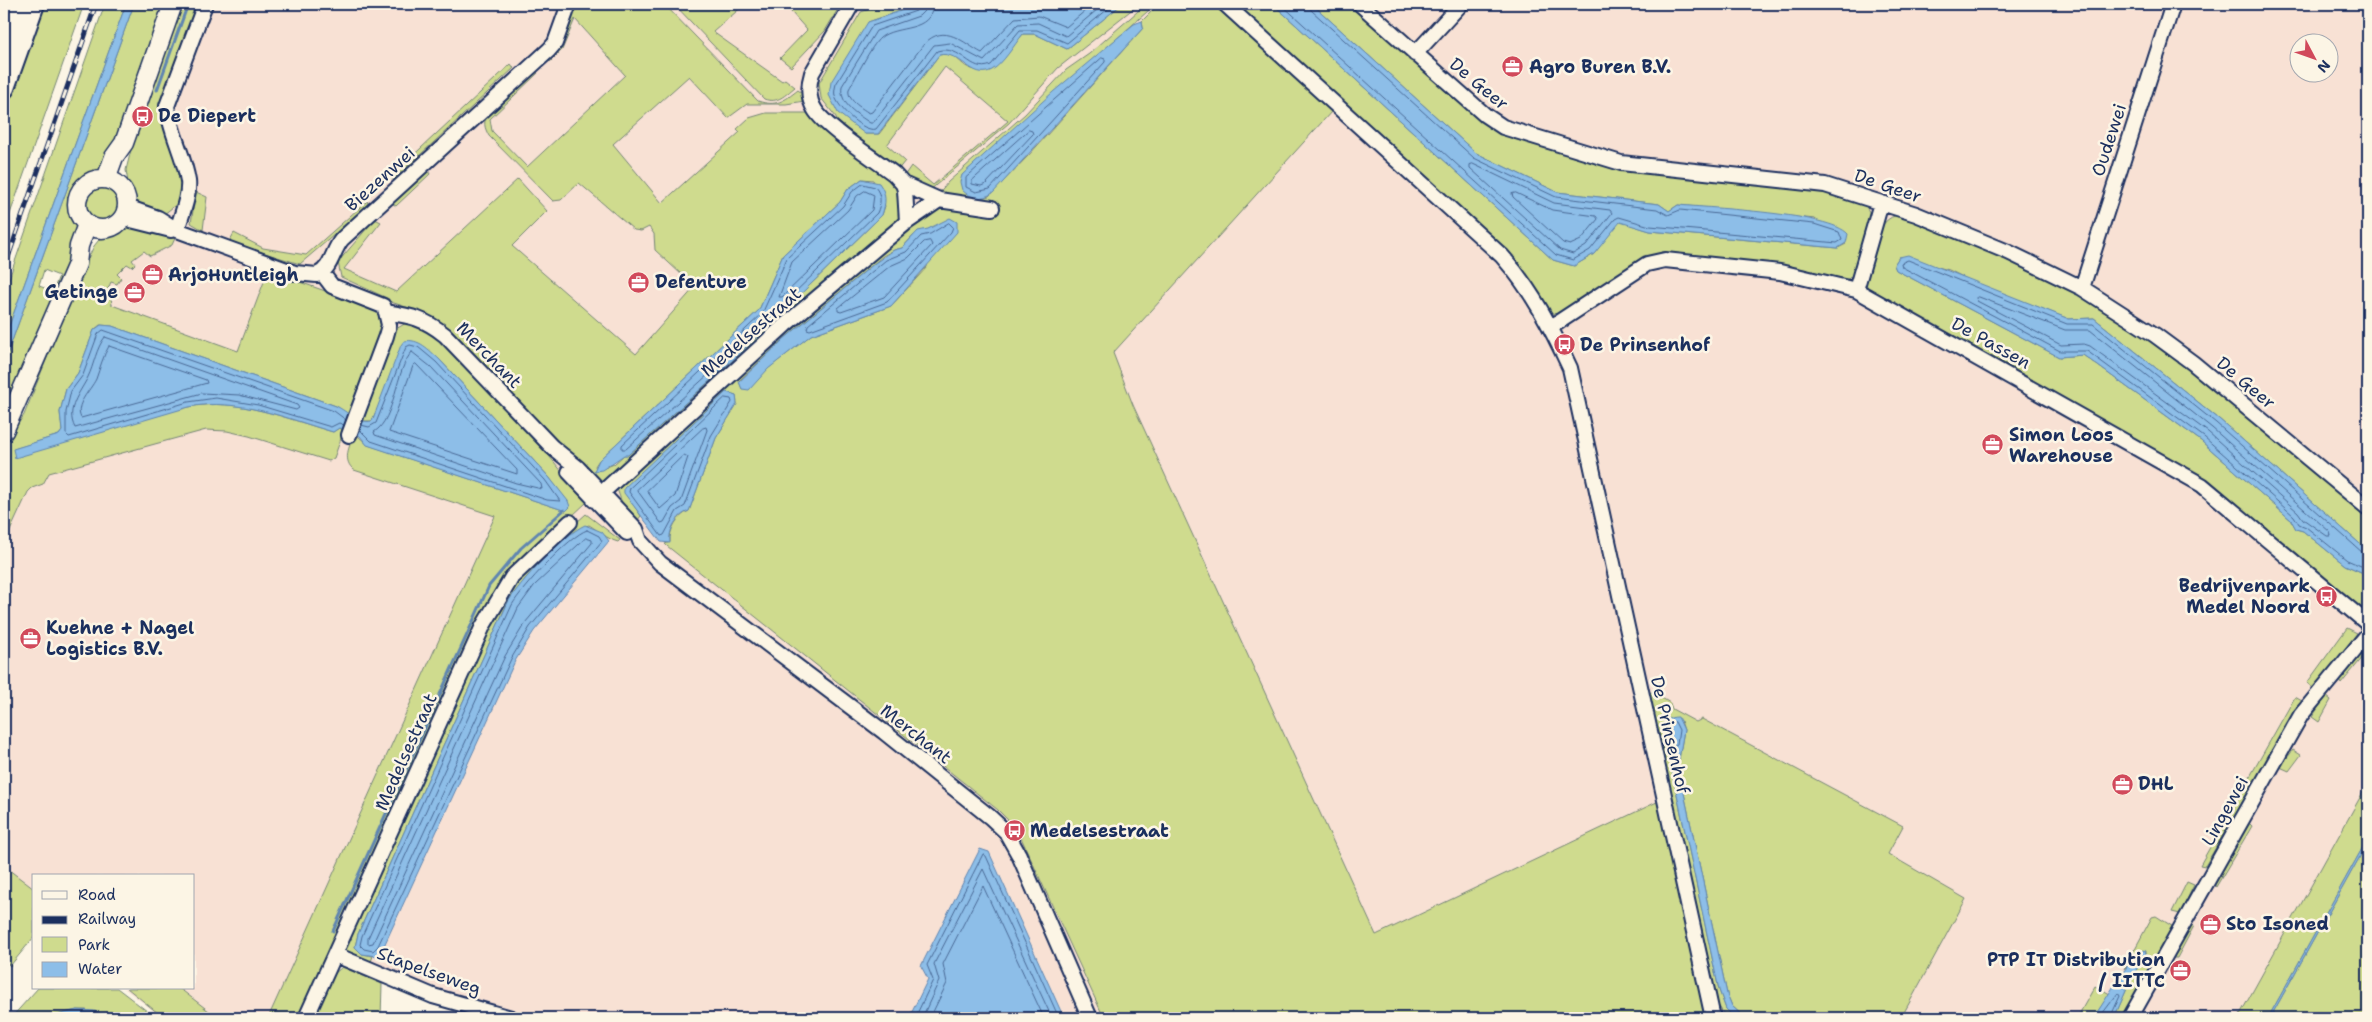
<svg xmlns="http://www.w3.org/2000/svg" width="2372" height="1022" viewBox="0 0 2372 1022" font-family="'Shantell Sans',sans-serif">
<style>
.built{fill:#f8e1d4;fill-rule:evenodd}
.green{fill:#cfdb8e;stroke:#758576;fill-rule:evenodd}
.water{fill:#8dbee8;stroke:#5f85b1}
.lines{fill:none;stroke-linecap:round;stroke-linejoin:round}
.shore{stroke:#496895;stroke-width:1}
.stream{stroke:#5f85b1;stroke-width:3}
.minor-casing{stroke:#1b2f5e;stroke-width:18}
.major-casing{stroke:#1b2f5e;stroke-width:21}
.highway-casing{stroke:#1b2f5e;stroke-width:24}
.minor{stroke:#fcf5e5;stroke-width:14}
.major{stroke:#fcf5e5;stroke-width:18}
.highway{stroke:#fcf5e5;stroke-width:20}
.rail-casing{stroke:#1b2f5e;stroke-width:5}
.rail{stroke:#fcf5e5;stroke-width:3;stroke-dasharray:9;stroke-linecap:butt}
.labels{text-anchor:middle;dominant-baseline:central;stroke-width:5;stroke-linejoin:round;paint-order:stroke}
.poi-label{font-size:18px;font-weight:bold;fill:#1b2f5e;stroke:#fcf5e5;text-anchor:start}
.street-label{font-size:18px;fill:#1b2f5e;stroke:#fcf5e5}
</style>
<rect width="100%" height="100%" fill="#fcf5e5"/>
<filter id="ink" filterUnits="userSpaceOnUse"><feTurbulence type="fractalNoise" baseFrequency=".02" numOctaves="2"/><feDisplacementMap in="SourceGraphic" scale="10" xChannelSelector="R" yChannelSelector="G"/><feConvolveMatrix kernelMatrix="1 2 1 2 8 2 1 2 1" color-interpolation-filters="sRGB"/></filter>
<g filter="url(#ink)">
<path class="built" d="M189,4H2368V843L2269,1018H543L476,1002L325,947L292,1018H163L124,988H194V876H34V919L4,896V472L61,343L128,253ZM2300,42H2330V72H2300Z"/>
<path class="green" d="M44,4H84L4,231V116Z
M105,4H126L4,340V293Z
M134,4H167L119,136L100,170L78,182L71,192V214L78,224L77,239L4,416V363ZM44,270L59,276L53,291L39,286Z
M179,4H200L162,110L180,176L182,192L178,203L163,215L136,203L129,189L126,170L142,106Z
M574,4H664L758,101C776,107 784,101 798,90L802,93L805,101L786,104H747L728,118L689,76L613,144L662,203L740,132L737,129L749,118L766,113H813L889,175L900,188V215L892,230L603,487L438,323L418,311L388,301L389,299L341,277L338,262L375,219L381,222L344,269L396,292L518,179L547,211L512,246L636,354L695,287L655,250L654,234L649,227L641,231L634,230L579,183L561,200L553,201L489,136C484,127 483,122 488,113L534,70L538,73L490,119L492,131L527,167L625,75L575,19L562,50L550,62L547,58ZM862,179L873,180L885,206L882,215L735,358L628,455H624L614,464L597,471L595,466L599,460L759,310L783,255L840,202L848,189Z
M674,4H745L713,32L782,81L785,79L795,87C785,95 778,104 764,99Z
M784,4H841L825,31L791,67L780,58L807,30Z
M885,4H921L868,22L865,134H879L939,55C958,51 958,65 972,69C978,71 987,69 993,69L1023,34H1035L1067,49L1122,4H1139L1058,68L1009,123L929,191L912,183L904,176L911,166L933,185L1008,121L945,67L887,145L905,161L897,171L838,126L836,117L821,98L819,83L861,12Z
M1146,4H1156L962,175L968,196L981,198L989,196L1028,156L1143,28L1142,21L1159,4H1215L1332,111L1113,353L1133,405L1376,935L1659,801L1707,1018H1104L1017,829L998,810L667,546L665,544L670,542C669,530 677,516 689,511L716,438L737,404L736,395L726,392L624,491L641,516L637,521L622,503L616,486L938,194L948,182L1025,114L1066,70L1089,54ZM933,227L927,267L891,306L811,335L742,389L739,381L784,339L883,256L894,250L902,248L913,236Z
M1232,4H1273L1553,260L1574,266L1594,254L1619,221L1650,231L1815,246L1838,248L1846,244L1815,219L1678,205L1669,211L1659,204L1557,192L1476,153L1312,4H1352L1480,117L1613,167L1810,188L1859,201L1865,205L1871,215L1856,272L1848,279L1840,280L1808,270L1773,264L1672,255L1559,314L1551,313L1535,290Z
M511,64L514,68L393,180L390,177Z
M427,169L430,174L396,206L392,203Z
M85 204a17 17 0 1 1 34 0a17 17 0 1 1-34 0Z
M196,192L207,197L203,230L191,223Z
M367,201L369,205L300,264L229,242L234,233L263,248L306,255Z
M1900,215L2013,260L2102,306L2196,372L2368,516V551L2219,419L2094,318L2069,319L1975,283L1949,270L1899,257L1894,265L1896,270L2059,357L2083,355L2201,441L2291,520L2296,529L2303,531L2345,565L2368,575V614L2215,489L1870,291L1866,284L1865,277C1871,258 1875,216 1900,215Z
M129,225L176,236L172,245L150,256L144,251L132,260L135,264L132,267L127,264L117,274L121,278L117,284L111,282L105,295L111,298L112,305L238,351L268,271L374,308L379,317L382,332L351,412L348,415L336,406L112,326L100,325L94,330L78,373L66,389L60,412L62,431L59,435L14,449L189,407C237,397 287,419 333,432L339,428L344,430L334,458L329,461L249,436L227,431L206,430L49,473L43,484L32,488L28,492L4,544V445L24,415L53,343V330L94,246L103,235Z
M406,323L420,324L432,333L540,445L587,502L510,574L301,1018H268L495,516L354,470C343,461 348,449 353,437L356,438L357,435L368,445L566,511L570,507L549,477L439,359L376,411L372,421H363L391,338L396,329Z
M586,514L620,540L618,542C607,539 599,531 589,525L580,528L526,578L508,602L358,934L355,947L362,954L373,956L369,967L341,950L499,603L531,563Z
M2347,628L2357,633L2314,689L2307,683Z
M2368,643V651L2341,684L2338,679Z
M1652,692L1670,703L1672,709L1696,722L1702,719L1903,826L1888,854L1966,899L1901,1018H1745L1732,1006L1727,994L1678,765L1684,730L1681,721L1663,729L1719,990L1726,1009L1735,1018H1726L1714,998L1648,693Z
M2326,696L2331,700L2319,722L2312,717Z
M2295,697L2302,701L2205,866L2200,865Z
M2293,750L2301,755L2289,771L2280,767Z
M2368,783V838L2268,1018H2238Z
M2249,823L2252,826L2216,887L2213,883Z
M2368,842V1018H2270Z
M4,866L34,889V937L10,966L4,960V899L8,894L4,890Z
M2187,882L2194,885L2180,914L2172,912Z
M2156,916L2175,928L2124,1018H2114L2133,975L2146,955V951L2138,954L2124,969L2152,917Z
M2190,924L2194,926L2177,958H2172Z
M342,967L382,984L381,1018H314L334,974Z
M2095,986L2110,994L2093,1018H2077Z
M38,988H117L156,1018H108L86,1010H77L45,1018H11Z
M127,988H179L218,1018H164Z"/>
<path class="water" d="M126,4H134L4,363V340Z
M921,4H1122L1067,49L1035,34H1023C1014,45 1003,64 992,70C972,81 960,50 939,55L878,134H865L838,113L829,95L831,82L868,22Z
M1273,4H1312L1476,153L1557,192L1659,204L1669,211L1678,205C1710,208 1830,213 1848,234L1846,243L1838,248L1816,246L1650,231L1620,222L1594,254L1574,266L1553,260Z
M1142,21L1143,28L993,193C982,200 971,199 962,190L960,182L962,175L1053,92L1134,24Z
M862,179L879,183C887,194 886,203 882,215L735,358L628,455H624L602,470L594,471L599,460L759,310L783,255L840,202L848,189Z
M950,218L957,222V232L891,306L811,335L768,369L749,390L742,389L739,382L784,339L875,263L894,250L902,248L918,231L928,229Z
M1908,255L2069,319L2094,318L2219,419L2368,551V575L2345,565L2303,531L2296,529L2291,520L2201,441L2083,355L2059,357L1896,270L1894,265L1899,257Z
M101,325L112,326L336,406C347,411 358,424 372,421L376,411L401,345L404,341C419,338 429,350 439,359L549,477L568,501L570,507L566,511L367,445L360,436L339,428L333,432C288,419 237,397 189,407L15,458L13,449L59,435L62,431L60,412L66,389L78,373L94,330Z
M726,392L736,395L737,404L716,438L689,511C677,515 668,530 670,543L661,542L624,493V488Z
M585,525L602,532L609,541L534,631L515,661L383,948L376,956L362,954L355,947L358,934L508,602C520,582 563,535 585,525Z
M1678,717L1684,730L1678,765L1727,994L1732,1006L1745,1018H1735L1726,1009L1719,990L1663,729C1664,720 1669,717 1678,717Z
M2368,838V842L2280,1000L2270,1018H2268Z
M980,849L989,852L1064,1018H909L928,979L921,966Z
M2145,950L2146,955L2133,975L2114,1018H2093C2104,1004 2131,953 2145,950Z
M77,1010L94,1011L108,1018H45Z"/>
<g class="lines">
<path class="shore" d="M919,4L916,11L872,26L836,84C835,88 834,92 835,96C838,108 864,133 876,129L937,51C962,44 970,74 991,65L1020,30H1037L1067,43L1114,4
M926,4L924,11L919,16L876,31L842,86C839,104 857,114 870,123H873L934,45L950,43L984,61L1018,24L1038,23L1066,36L1104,4
M933,4C932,34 896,24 880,38C871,46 856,77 849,89C847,100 860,107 869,113L872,112L924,44C945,22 963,43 982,53L1015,18L1039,16L1066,27L1093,4
M1281,4L1556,255L1573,260L1590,250L1615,219L1619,217L1650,226L1816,241L1837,243L1842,240L1839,232L1814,224L1680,210L1668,215L1657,209L1556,197L1474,158L1311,10L1310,4
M1102,58L1105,59V62L990,189L976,192L966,187V178Z
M1029,130L1032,131L1033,134L986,184L981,186L972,184V181Z
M1473,164L1554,203L1610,210L1612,213L1586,246L1573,254L1560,250L1470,168V165Z
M863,184L875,187C882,195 881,204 877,213L731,354L626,449H622V445L762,314L787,258L843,206L852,192Z
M865,191L874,195L872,210L782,297H779L792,262L848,210L857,196Z
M1516,193L1552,210L1596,216L1598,219L1581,240L1570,245L1563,243L1513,197L1512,194Z
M949,223L953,227L951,232L887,302L810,330L807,329L808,325L886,260L906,252L921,236L930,234Z
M930,241L932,245L884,297L841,312L838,311V308L890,266L908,258L924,242Z
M1979,297L2065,330H2090L2212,428L2330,532L2331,536H2327L2303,519L2298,512L2208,432L2090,346L2084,344L2061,345L1977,301L1976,298Z
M105,337L297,405L299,408L296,410L239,395L202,393L75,428C65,409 80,393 88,377C94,365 96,348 105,337Z
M109,346L206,380L207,383L81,418C74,405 90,391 96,379C100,368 103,356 109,346Z
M412,352L431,367L541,484L542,489L516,483L375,435L374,432C396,419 395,369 412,352Z
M416,364L517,470V474L389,432L413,366Z
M725,398L731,399L732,402L711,436L685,506L677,511L664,535L661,536L629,492L630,488Z
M344,425L339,423L331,427L258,405L216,398L188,402L69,437L66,434V412L71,391L83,375L98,334L103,330L334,411L346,420
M703,428L706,427L707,430L681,501L672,508L664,522L661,523L637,490Z
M360,430L371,441L547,500L560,501L545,480L436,362L418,347L410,345L406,347L376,423L369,427L361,425
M684,455L688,457L675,496L660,509L647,491Z
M587,530L599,536L602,541L530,627L511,659L378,946L373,951L364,949L360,945L362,936L512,605C522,588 569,536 587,530Z
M586,538L592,540V543L525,623L505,656L373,943L368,944V938L518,608L534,586Z
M2368,554L2363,553L2216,423L2093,324H2067L1908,260L1901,263L1902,267L2060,351H2087L2204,437L2294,516L2299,524L2306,527L2347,560L2368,569
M1675,722L1679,730L1677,744L1674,746L1668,729L1669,724Z
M915,1018L933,980L927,965L983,854L986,856L1059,1018
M922,1018L939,981L934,964L983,869L1052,1018
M930,1018L947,983L943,964L983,886L1044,1018
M2099,1018L2118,993L2120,996L2110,1018"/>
<path class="stream" d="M157,90L188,4
M333,931L489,586L521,548L564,510"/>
<defs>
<path id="minor" d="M852,4L812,73C808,86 808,99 815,110C826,128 876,160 894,174L903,184L905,190L907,222
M1225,4L1502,256C1532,290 1551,327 1570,368L1713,1018
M1360,4L1485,115L1503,127L1621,163L1825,185L1916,214L2008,252L2082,288L2155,335L2193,363L2368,508
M1415,54L1461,4
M903,184L939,200L992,208
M127,207L158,218L177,230L295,273L317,275C332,268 332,251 342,239L549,50L555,43L569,4
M123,218L171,230
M177,230C181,216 190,196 188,181C184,155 170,132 167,106L205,4
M322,273L332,286L383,306L386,312C411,316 424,318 445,335L552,447L578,468L636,529L640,541L660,563L884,732L990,817L1006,832L1019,855L1090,1018
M2082,288L2173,4
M1856,290L1881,203
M1551,327L1647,264L1665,260L1780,272L1856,290L2202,485L2368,624
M349,435L386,336L389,325L386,312
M569,472L627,533
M594,500L785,325L907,222L939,200
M336,955L433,996L511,1018
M306,1018L483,626L512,577L570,522
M2130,1018L2301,715L2368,634"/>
<path id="major" d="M77 204a25 25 0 1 1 50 0a25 25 0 1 1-50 0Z
M106,179L114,157L124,143L173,4
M4,431L77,264L79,246L87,224"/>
<path id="highway" d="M4,36L15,4
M4,88L34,4"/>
</defs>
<use href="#minor" class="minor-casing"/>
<use href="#major" class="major-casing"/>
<use href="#highway" class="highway-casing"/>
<use href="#minor" class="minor"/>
<use href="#major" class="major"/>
<use href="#highway" class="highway"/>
<defs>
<path id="rail" d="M4,269L96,4"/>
</defs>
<use href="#rail" class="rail-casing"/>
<use href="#rail" class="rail"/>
</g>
</g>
<defs>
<symbol id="office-disc" viewBox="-11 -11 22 22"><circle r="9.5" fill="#d1495b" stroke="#fcf5e5"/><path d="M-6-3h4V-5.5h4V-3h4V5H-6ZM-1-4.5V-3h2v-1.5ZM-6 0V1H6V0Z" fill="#fff"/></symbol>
<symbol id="bus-disc" viewBox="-11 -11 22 22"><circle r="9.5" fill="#d1495b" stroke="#fcf5e5"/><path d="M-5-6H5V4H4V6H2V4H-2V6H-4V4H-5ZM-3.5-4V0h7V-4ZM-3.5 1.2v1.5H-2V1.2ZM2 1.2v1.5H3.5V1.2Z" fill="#fff"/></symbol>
</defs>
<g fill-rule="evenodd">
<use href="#office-disc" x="1500" y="54" width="25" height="25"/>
<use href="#bus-disc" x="130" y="104" width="25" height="25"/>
<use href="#office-disc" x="140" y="262" width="25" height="25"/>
<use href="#office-disc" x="626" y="270" width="25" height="25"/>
<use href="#office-disc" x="122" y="280" width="25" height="25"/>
<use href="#bus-disc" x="1552" y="332" width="25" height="25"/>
<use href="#office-disc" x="1980" y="432" width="25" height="25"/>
<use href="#bus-disc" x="2314" y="584" width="25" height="25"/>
<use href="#office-disc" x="18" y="626" width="25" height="25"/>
<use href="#office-disc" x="2110" y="772" width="25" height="25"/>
<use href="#bus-disc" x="1002" y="818" width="25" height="25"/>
<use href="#office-disc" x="2198" y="912" width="25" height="25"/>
<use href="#office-disc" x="2168" y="958" width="25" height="25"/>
</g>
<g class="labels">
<g class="poi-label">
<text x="1529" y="67">Agro Buren B.V.</text>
<text x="158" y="116">De Diepert</text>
<text x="168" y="275">ArjoHuntleigh</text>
<text x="655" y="282">Defenture</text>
<text x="118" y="292" text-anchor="end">Getinge</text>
<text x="1580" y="345">De Prinsenhof</text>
<text x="2009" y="435">Simon Loos<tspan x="2009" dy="21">Warehouse</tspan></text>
<text x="2310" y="586" text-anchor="end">Bedrijvenpark<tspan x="2310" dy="21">Medel Noord</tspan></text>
<text x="46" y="628">Kuehne + Nagel<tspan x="46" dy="21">Logistics B.V.</tspan></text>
<text x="2138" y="784">DHL</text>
<text x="1030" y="831">Medelsestraat</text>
<text x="2226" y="924">Sto Isoned</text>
<text x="2165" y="960" text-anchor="end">PTP IT Distribution<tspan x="2165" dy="21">/ IITTC</tspan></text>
</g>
<g class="street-label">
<text transform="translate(1479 84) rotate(40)">De Geer</text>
<text transform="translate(2109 140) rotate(-72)">Oudewei</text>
<text transform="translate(380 179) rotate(-42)">Biezenwei</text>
<text transform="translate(1888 186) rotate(19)">De Geer</text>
<text transform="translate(751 332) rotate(-41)">Medelsestraat</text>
<text transform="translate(1991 343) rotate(29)">De Passen</text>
<text transform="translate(489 355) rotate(46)">Merchant</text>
<text transform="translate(2246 383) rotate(40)">De Geer</text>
<text transform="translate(916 734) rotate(38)">Merchant</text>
<text transform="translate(1670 735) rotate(77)">De Prinsenhof</text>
<text transform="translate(406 752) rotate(-66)">Medelsestraat</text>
<text transform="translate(2225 811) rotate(-61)">Lingewei</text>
<text transform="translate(429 971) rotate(20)">Stapelseweg</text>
</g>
</g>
<rect width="2372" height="1022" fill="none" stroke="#fcf5e5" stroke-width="20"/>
<rect x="10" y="10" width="2352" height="1002" fill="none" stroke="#1b2f5e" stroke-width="2" filter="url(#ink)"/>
<rect x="32" y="874" width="162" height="115" fill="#fcf5e5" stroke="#a2a6af"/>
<rect x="42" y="891" width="25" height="8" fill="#fcf5e5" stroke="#a2a6af"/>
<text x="78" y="900" font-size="15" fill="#1b2f5e">Road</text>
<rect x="42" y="916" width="25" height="8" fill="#1b2f5e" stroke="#a2a6af"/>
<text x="78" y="924" font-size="15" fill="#1b2f5e">Railway</text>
<rect x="42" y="937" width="25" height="15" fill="#cfdb8e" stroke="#a2a6af"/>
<text x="78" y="950" font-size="15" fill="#1b2f5e">Park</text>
<rect x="42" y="962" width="25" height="15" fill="#8dbee8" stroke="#a2a6af"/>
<text x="78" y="974" font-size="15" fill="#1b2f5e">Water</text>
<g transform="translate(2314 58) rotate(131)"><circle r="24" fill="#fcf5e5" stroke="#a2a6af"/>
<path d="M0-4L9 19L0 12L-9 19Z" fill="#d1495b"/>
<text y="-8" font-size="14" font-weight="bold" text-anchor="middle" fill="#1b2f5e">N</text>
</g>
</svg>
